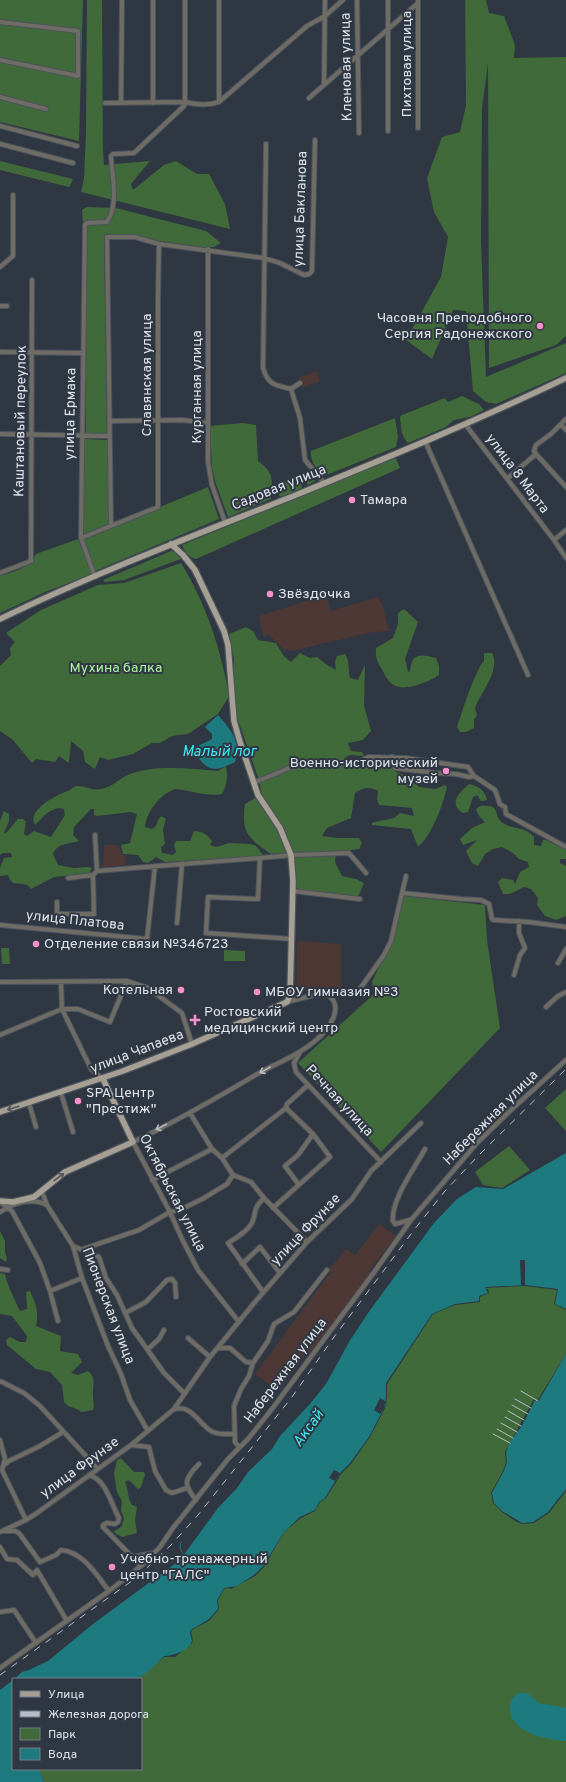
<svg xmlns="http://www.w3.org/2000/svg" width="566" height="1782" viewBox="0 0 566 1782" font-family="Overpass,sans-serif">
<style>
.industrial{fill:#4d3835}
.green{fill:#416a3a}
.water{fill:#1d7b80}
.pier{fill:#2f3742}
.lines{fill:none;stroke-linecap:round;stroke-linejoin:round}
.stream{stroke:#1d7b80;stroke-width:1}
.minor-casing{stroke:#4b535d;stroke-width:6}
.major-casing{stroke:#4b535d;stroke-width:8}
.minor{stroke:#6f6b65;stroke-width:4}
.major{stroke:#a69f93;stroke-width:5.5}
.tram{stroke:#b7bdc5;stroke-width:1}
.rail{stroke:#b7bdc5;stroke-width:1;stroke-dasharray:7 7;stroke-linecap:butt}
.oneway{stroke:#b8babc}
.oneway2{stroke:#53565a}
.poi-dot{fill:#f890cc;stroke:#2f3742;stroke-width:1.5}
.labels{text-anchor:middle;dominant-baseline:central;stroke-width:4;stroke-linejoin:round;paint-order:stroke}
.street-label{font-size:14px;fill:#dfe4eb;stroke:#2f3742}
.poi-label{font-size:14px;fill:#dfe4eb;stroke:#2f3742;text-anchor:start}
.park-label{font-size:14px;fill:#adf5a0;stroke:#2f3742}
.water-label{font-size:15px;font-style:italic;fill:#3de9f2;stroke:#2f3742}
</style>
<rect width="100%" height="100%" fill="#2f3742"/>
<path class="industrial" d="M317,371L320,381L302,388L299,378Z
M326,595L331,611L377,597L382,603L389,631L368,633L292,651L284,650L269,635L263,636L259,616Z
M104,845H118L122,854L126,857L125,865L103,867Z
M299,941L341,944V991L297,988V943Z
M379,1224L396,1236L369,1271L372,1273L312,1355L308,1352L278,1391L255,1374L331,1272L329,1270L346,1249L355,1255Z"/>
<path class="green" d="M0,0H83L79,141L0,122Z
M87,0H102L103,149L104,165L150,161L131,184L133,190L164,165L176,161L197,174H209L225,204L230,229L81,192L84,178L86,133Z
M465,0H486L489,13L504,16L515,45L514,58L566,57V336L556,345L489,368L488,63L482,108L481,241L486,377L566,343V373L496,404L486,402L473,391L466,311L453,310L432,359L406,340L441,277L448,237L434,212L427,178L442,137L460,132L466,105Z
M0,161L73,179L69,187L0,170Z
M87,207L116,208L206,231L221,243L214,247H201L131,237L104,236L107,434L86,433L85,251L82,210Z
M462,396L479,404L484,410L470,417L454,420L446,427L408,443C401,437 401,427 400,417L402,415L445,398L448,402Z
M395,418L398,437L396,447L324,476C316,468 310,462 311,451Z
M242,423L256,425L258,461C275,473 272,480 271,499L228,517L216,484L212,468L210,426Z
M85,439L109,440V524L82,536Z
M395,457L400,468L196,559C188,557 185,552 182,545Z
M307,471L312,475L315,481L308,485L306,482L301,484L302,488L281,497L279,495L280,483Z
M208,487L219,519L95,571L83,539Z
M78,539L92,574L45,592L0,613V576C15,571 28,569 36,554Z
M171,551L175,552L181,559L124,580L105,582L103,580Z
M181,563C206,603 221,650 229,696L218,714L188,734L172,736L160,743H152L133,754L108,760L100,757L95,769L85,762L83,751L71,741L69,763L59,756L55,762L36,759L32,763L13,740L0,731V666L11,655L10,648L15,642L6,633L41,610L98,585L124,583Z
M404,609L418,622L405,659L408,672L410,671C412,653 420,654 436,658L439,666V675C429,682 403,693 392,684C388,681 385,676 383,671C378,663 375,658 376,648L393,638L398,624V613Z
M246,627L253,631L258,640L276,643L283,655L291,662L300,653L310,658L317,657L327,665L336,670L335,662L337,656L345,654C350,661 348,670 350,678L358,680L365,665L364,705L371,731L363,740L348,743L351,751L362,752L364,756L350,755L344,758L351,766L361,768L371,761L384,763L398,773L411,777L419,787L435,789L445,785L447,787C443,805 432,835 418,847L411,829L372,825V823L375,822L394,818L400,813L414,816L412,808L379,805L377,799L378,791C368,786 364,788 355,793L351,818L327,828L322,836L337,838H359L362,843L359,849L336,852L335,862L342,876L356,879L364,883L359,895L355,897L304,892L294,886L291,852L271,854C248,838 241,833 245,804L262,794L258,777L237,717L232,696L234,659L229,634Z
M484,653H492C501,670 481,692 475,708L477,716L474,719V728L466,732H460L457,727C463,709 468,692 476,675C479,669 479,666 484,661Z
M226,766C228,775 227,786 222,794C207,797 190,790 175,789C160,795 147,810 145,827L152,829L156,826L158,820L161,816L166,819L163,830L165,844L161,847L162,853L173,855L176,852L174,845L176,841H190L194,831C202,831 208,835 212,841L210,845L216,847L230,843L250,844L256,846L264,856L165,862L156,857L148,863L143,862L138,855L123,854L121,845L130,843L137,814L131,812L97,816L94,815V809H91L74,827L73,835L79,841C69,844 57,843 53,854L58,865L74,868L89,867L92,868L89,874L54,877L31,889C26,880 16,887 11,881C9,879 9,877 8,875L0,876V868L4,858L12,857L11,853H3L0,855V821L4,811L9,814V821L4,833L7,832L18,819H23L26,822L24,834L27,836L34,831L51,837L65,815L64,809C52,805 43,817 35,825C26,809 59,794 70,790C72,788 75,786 77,786C86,786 92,791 101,789C113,787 118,779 128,775C154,764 190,769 218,771Z
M469,784C478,786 485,790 487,800L481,801L477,795L473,797L468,812L463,813C448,803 459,793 469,784Z
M480,806C503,804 492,816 503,823C514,830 524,826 534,837V845L541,846L543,840H546L566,850V859H560V863L566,866V916L556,920L545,916L537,905L538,898L531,889L524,887L510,894H503L498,882L502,878L513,880L515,884L520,872L529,867L528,862L519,859L513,853L502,847L493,849L485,854L478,866L472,863L466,851L477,840L463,845L460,839L472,828L485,822L479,816L476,809Z
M404,896L485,905L487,940L500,1028L381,1152L298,1063L374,994L372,982L391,941Z
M1,948H9L10,964H2Z
M224,950L245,951V961H224Z
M566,1089V1131L545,1108Z
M509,1146L530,1170L502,1188L483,1185L475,1172Z
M0,1231L5,1241V1252L7,1259L6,1262L0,1258Z
M0,1273L5,1274C7,1285 15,1300 20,1311L27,1309L26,1292L30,1291C36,1304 39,1312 36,1326L61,1336L60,1351L78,1354L82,1362L71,1373L78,1375L88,1371C97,1378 92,1387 93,1396C93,1401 95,1405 93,1410L82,1412L77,1409L68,1406L64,1402L62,1385L50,1372L36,1369L7,1345L6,1340L10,1337L20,1342H26L27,1336L12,1316L0,1314Z
M525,1286L557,1290L554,1304L566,1310V1354L537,1401L534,1399L505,1452L506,1462L503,1471L491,1493L493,1503L502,1512L515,1521L522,1524L534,1523L549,1513L566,1491V1782H44L39,1769H141V1679H137L164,1657H175L192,1643L193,1640L191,1632L193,1629L209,1621L219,1609L218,1600L224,1589L228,1588L231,1589L255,1576L264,1567L284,1532L301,1518L315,1511L320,1502L326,1498L341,1474L351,1464L370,1437L385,1408L387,1397V1384L433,1314L455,1305L480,1302V1297L489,1293L488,1289H486V1288Z
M121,1458L134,1472H144L145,1475L141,1487L138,1489L129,1480L125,1482C129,1491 127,1497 132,1505L137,1507L135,1520L137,1533L122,1537L113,1532L121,1527L124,1519L121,1510L122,1501L117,1492L114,1473L117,1460Z"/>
<path class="water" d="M218,715C231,730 241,741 235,762C222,768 212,774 201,761C197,756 197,753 198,746L212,739V734L205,727Z
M566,1153V1309L555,1304L558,1289L526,1285L485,1287L488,1293L479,1296V1301L455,1304L432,1314L386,1383V1397L384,1408L369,1437L350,1463L340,1473L325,1498L319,1502L315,1510L300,1517L284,1532L263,1566L254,1575L237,1586L224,1588L217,1600L218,1609L208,1620L192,1629L190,1632C190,1635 192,1639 192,1641C189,1651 172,1656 164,1656L151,1669L137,1679H14L22,1672L29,1670L48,1661L93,1624L180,1560L218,1508L237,1488L248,1472L272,1449L280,1436L309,1405L326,1384L349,1342L368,1313L434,1223L457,1199L476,1187L503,1189Z
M566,1354V1489L548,1512L533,1522L522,1523L502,1511L494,1503L492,1493L504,1471L507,1462L506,1452L510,1442L523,1424L535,1400L538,1402Z
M13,1680V1769H39L44,1782H0V1690Z
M519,1693H527L539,1703L566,1708V1741C547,1740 513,1733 510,1711C509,1702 512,1697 519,1693Z"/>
<path class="pier" d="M520,1260H525V1285H521Z
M380,1398L385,1401L384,1408L380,1414L374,1410Z
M334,1470L340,1473L335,1481L329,1478Z"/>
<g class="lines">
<path class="stream" d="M181,1542L180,1548L183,1554"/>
<defs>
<path id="minor" d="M153,0V103
M219,0V102
M357,0L359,133
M388,0V131
M418,0V128
M0,22L78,31V76L0,60
M324,85L325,0
M0,97L46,109
M309,98L418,3
M105,103L185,102C197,105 207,106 219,102L307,26L325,16L343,0
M121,103L122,0
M0,126L77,146
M0,144L73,163
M266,144L263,368C268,385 275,385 291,389L300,383
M208,249V462L212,485L225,522
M0,267L13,256V195
M0,306H7
M0,352L83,353
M291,389L300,418L305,460L324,483
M110,421L182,420L207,423
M465,424L554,540L566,558
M561,424L566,430
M0,434L109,436
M425,441L528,675
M536,454L566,487
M508,478L536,454L534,451L536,445L551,434L566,419
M111,525L107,237H135L159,244L264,258L280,263L304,275L309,274L312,271L315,140
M81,538L158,507V300L159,244
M554,540L566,530
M0,573L31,561L32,280
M95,577L81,538L85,225L87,223L107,222C119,204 112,176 111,156L113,154L134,153L184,106L185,102V0
M474,776L495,790L500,804L505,807L506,814L566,847
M253,783L294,766L359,762L368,757L406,758L468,767L474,776L469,777L456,774L435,773L395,768L392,757
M95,835L97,871
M182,864L260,858
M68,878L93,875
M293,891L360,899
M402,893L461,899L481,900L489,904L492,919L494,920L529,922L566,927
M57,902V914H94L93,875L97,871L182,864L177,923
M0,925L147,939L155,866
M292,939L206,933L208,897L258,899L260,858L293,855L349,853L366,873
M558,963L566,949
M514,975L520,955L525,948L519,933V921
M0,982L127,981L148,988L182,1013L192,1044
M61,982L62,1009L91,1069L103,1079
M287,1002L314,995L357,993L384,955L391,941L406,876
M546,1007L558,996L566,992
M0,1035L62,1009H78L110,1022L127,981
M300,1052L294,1063L296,1072L381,1162
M61,1093L73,1132
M29,1103L36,1127
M190,1113L212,1149L222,1158L233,1175L251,1182L264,1198L307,1242
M222,1158L286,1108L287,1104L308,1085
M152,1180L212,1149
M299,1185L285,1166L298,1155L313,1134
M42,1192L47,1205L73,1246L82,1278L108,1346L121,1374L130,1400L148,1431
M0,1202L12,1211L40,1263L50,1291L58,1321
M273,1208L330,1157L313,1134L286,1108
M0,1212C13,1203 32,1197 47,1205
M410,1220L395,1224L393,1221C391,1199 415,1168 425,1149
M73,1246L99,1257L106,1278L117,1295L132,1328L164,1373L184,1393
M83,1249L139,1230L170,1212L180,1210L204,1198L227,1184L233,1175
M242,1264L260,1247L280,1273
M0,1269L8,1270
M50,1291L82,1278
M263,1292L228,1243C236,1238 247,1232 252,1223C257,1212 252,1209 264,1198
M125,1313L146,1302L167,1280L172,1279L175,1283L176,1297
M239,1322L198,1270L182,1239L170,1212L133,1142C176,1122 218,1097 259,1073C277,1063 299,1055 315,1041C328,1031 347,1005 326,994
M188,1338L210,1357
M218,1348H230L246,1362L253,1363
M148,1349L159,1339L164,1330
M0,1381L24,1393L40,1406L97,1468
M175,1409C192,1404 200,1426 213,1432C220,1435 228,1434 235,1434
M0,1440L5,1459L2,1470L26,1520
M131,1445L149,1447L155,1471L166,1490L172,1493L187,1488
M239,1447L235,1442L234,1406L241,1389L249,1376L253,1363L268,1341L274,1324L294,1312L327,1270
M3,1466L9,1461L40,1446L63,1432
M89,1475C106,1479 111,1504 119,1518L118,1522L115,1524L107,1523L103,1525V1527L141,1566
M196,1500C183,1484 184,1479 199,1464
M4,1531H15L19,1533L40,1562
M0,1532L26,1520L37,1513L131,1445L174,1409L210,1357L255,1302L307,1242L352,1199L371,1171L421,1123
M0,1547L7,1559L17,1560L33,1575L37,1570L67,1621
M132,1557L153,1553
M40,1562L56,1555L61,1550C83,1552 96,1574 109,1591
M0,1612L14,1610L36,1643
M0,1668L109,1591L141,1566L160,1547L173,1528L228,1459L248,1439L272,1409L375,1271L411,1220L477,1143L511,1110L566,1060"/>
<path id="major" d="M0,619C95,573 193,536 291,497C384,459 476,421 566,378
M0,1112L123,1071L192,1044L287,1002L290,996L293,881L291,855L280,828L258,795L240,742L234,721L228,645L224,631L195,570L183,555L171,544
M0,1201L13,1202L34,1197L65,1172L133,1142L103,1079"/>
</defs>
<use href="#minor" class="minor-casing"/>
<use href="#major" class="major-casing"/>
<use href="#minor" class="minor"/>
<use href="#major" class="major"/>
<path class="tram" d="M521,1391L538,1401
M515,1399L531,1408
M512,1405L528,1414
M508,1411L524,1420
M505,1417L521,1426
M501,1423L517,1432
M497,1429L513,1438
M493,1434L510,1443"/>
<path class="rail" d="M0,1675L136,1578L171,1545L198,1515L292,1397L334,1337L414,1230L445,1191L478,1156L566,1069"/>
</g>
<defs><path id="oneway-shaft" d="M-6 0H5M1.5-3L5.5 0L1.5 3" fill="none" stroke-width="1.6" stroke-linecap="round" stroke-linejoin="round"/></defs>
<g class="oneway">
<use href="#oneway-shaft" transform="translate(265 1070) rotate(151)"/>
<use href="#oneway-shaft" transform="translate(161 1127) rotate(152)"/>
</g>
<g class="oneway2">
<use href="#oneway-shaft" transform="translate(13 1108) rotate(162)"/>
<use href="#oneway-shaft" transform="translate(59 1177) rotate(-37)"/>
</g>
<g class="poi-dot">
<circle cx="540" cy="326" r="4"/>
<circle cx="352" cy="500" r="4"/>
<circle cx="270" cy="594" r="4"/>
<circle cx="446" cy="771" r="4"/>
<circle cx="36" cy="944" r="4"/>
<circle cx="181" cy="990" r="4"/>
<circle cx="257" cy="992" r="4"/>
<path d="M193 1014h4v4h4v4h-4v4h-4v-4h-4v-4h4z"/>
<circle cx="78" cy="1101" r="4"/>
<circle cx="112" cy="1567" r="4"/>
</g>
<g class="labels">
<g class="street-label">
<text transform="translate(407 64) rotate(-90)">Пихтовая улица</text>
<text transform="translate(347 67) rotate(-91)">Кленовая улица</text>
<text transform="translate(301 209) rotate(-88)">улица Бакланова</text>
<text transform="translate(147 375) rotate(-90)">Славянская улица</text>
<text transform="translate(197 387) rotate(-90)">Курганная улица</text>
<text transform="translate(71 414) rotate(-89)">улица Ермака</text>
<text transform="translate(21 421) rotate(-89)">Каштановый переулок</text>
<text transform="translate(517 474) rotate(53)">улица 8 Марта</text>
<text transform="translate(279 488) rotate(-22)">Садовая улица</text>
<text transform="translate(75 921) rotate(6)">улица Платова</text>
<text transform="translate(137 1052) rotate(-21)">улица Чапаева</text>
<text transform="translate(339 1101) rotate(47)">Речная улица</text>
<text transform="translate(491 1118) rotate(-45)">Набережная улица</text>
<text transform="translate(172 1193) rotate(63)">Октябрьская улица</text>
<text transform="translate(306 1230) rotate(-46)">улица Фрунзе</text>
<text transform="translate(108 1306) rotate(69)">Пионерская улица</text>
<text transform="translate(286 1371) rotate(-53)">Набережная улица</text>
<text transform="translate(80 1468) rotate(-36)">улица Фрунзе</text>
</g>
<g class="poi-label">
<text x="532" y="318" text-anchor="end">Часовня Преподобного<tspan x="532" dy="16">Сергия Радонежского</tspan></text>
<text x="360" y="500">Тамара</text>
<text x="278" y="594">Звёздочка</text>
<text x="438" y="763" text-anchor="end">Военно-исторический<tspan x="438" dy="16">музей</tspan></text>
<text x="44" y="944">Отделение связи №346723</text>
<text x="173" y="990" text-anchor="end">Котельная</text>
<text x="265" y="992">МБОУ гимназия №3</text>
<text x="204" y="1012">Ростовский<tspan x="204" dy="16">медицинский центр</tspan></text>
<text x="86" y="1093">SPA Центр<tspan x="86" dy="16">"Престиж"</tspan></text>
<text x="120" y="1559">Учебно-тренажерный<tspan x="120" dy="16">центр "ГАЛС"</tspan></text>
</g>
<g class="park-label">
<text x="116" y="668">Мухина балка</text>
</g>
<g class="water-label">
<text x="219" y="752">Малый лог</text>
<text transform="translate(309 1429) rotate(-54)">Аксай</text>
</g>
</g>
<rect x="12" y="1678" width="130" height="92" fill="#2f3742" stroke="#757c86"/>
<rect x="20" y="1691" width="20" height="6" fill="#a69f93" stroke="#757c86"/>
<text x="48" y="1698" font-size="12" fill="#dfe4eb">Улица</text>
<rect x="20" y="1711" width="20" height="6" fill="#b7bdc5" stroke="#757c86"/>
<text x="48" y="1718" font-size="12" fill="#dfe4eb">Железная дорога</text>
<rect x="20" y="1728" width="20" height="12" fill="#416a3a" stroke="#757c86"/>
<text x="48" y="1738" font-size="12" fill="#dfe4eb">Парк</text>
<rect x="20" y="1748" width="20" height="12" fill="#1d7b80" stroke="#757c86"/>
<text x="48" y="1758" font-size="12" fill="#dfe4eb">Вода</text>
</svg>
